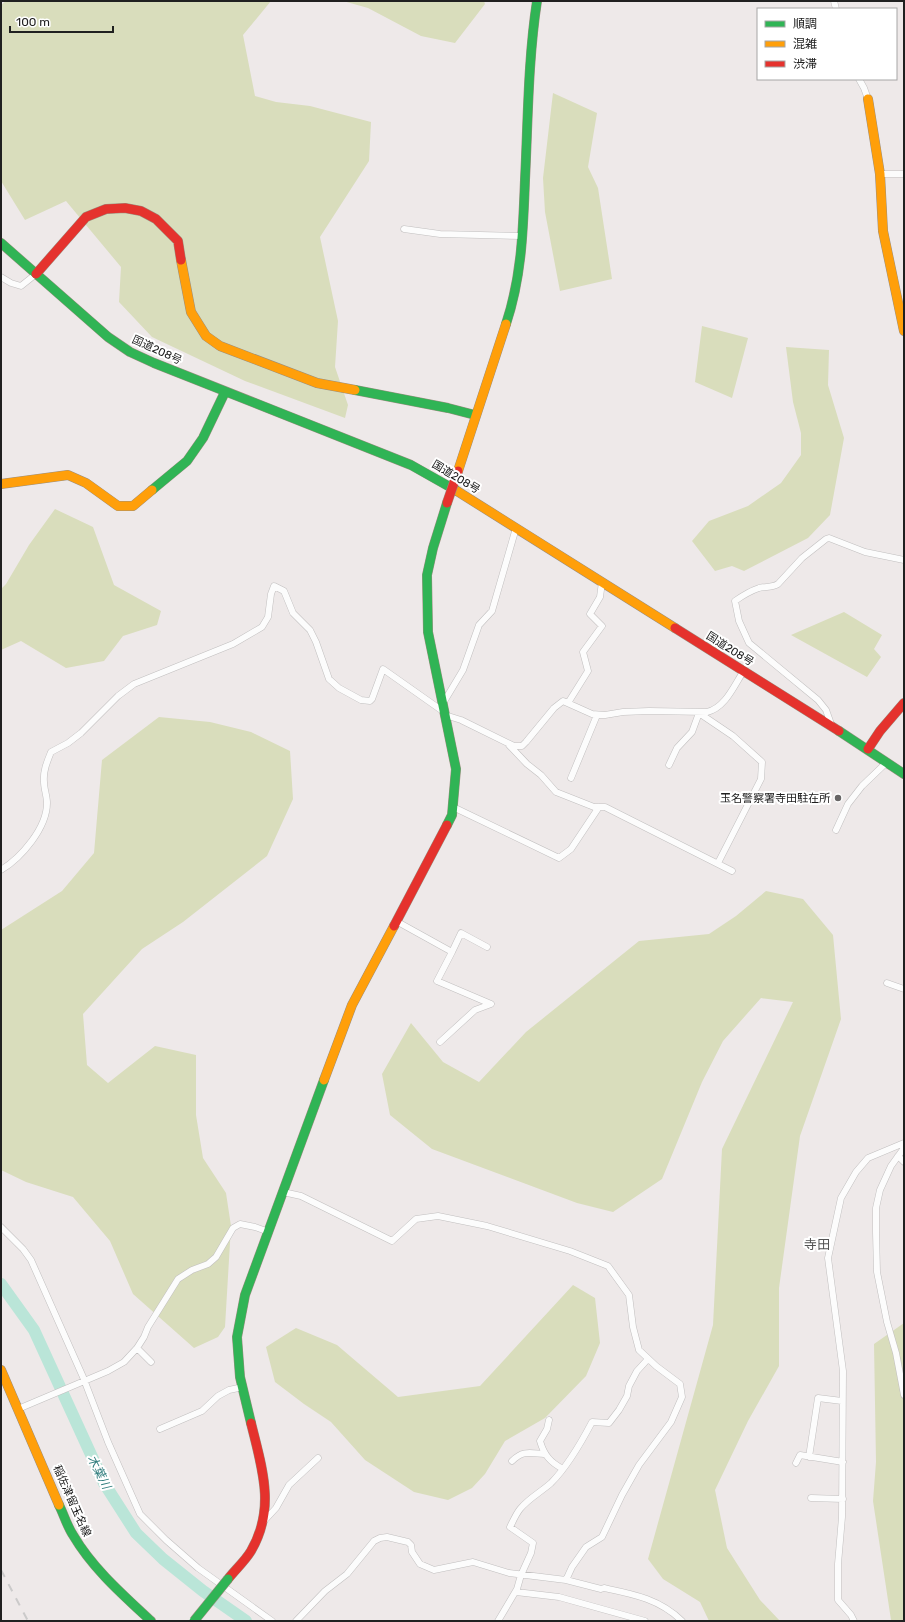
<svg xmlns="http://www.w3.org/2000/svg" width="905" height="1622" viewBox="0 0 905 1622" font-family="Rubik,'Noto Sans JP',sans-serif">
<style>
.forest{fill:#d9ddbc}
.lines{fill:none;stroke-linecap:round;stroke-linejoin:round}
.river{stroke:#bae5d8;stroke-width:12}
.street-casing{stroke:#c1bfbf;stroke-width:7}
.fast-casing{stroke:#9a8e7f;stroke-width:10}
.slow-casing{stroke:#9a8e7f;stroke-width:10}
.jam-casing{stroke:#9a8e7f;stroke-width:10}
.street{stroke:#fcfcfc;stroke-width:6}
.fast{stroke:#30b455;stroke-width:9}
.slow{stroke:#ff9f0a;stroke-width:9}
.jam{stroke:#e5322d;stroke-width:9}
.rail{stroke:#cbcaca;stroke-width:2;stroke-dasharray:8 8;stroke-linecap:butt}
.fast-bridge-casing{stroke:#9a8e7f;stroke-width:10;stroke-linecap:butt}
.jam-bridge-casing{stroke:#9a8e7f;stroke-width:10;stroke-linecap:butt}
.fast-bridge{stroke:#30b455;stroke-width:9}
.jam-bridge{stroke:#e5322d;stroke-width:9}
.poi-dot{fill:#686666;stroke:#fff;stroke-width:1.5}
.labels{text-anchor:middle;dominant-baseline:central;stroke-width:4;stroke-linejoin:round;paint-order:stroke}
.street-label{font-size:11px;fill:#202020;stroke:#fff}
.poi-label{font-size:11px;fill:#202020;stroke:#fff;text-anchor:end}
.water-label{font-size:12px;font-style:italic;fill:#327e7e;stroke:#fff}
.quarter-label{font-size:13px;fill:#535353;stroke:#fff}
</style>
<rect width="100%" height="100%" fill="#eee9e9"/>
<path class="forest" d="M6,1H271L243,35L255,96L276,102L310,106L371,122L369,161L320,237L338,321L335,367L348,405L345,418L245,381L152,337L119,302L121,267L66,201L25,220L1,181V5Z
M343,1H484L485,4L455,43L421,36L368,8Z
M553,93L597,113L588,167L598,188L612,279L560,291L545,212L543,178Z
M702,326L748,338L732,398L695,382Z
M786,347L829,350L828,385L844,438L830,515L808,538L744,571L732,566L715,571L692,541L709,521L748,506L781,483L801,455V433L793,402Z
M55,509L93,527L114,585L161,611L157,625L123,636L104,661L66,668L21,641L1,650V589L6,584L29,545Z
M844,612L882,635L874,649L881,657L867,677L791,635Z
M159,717L210,722L251,732L290,751L293,799L267,856L183,922L142,949L83,1014L87,1065L108,1083L155,1046L196,1055V1115L203,1158L226,1193L231,1226L225,1327L218,1337L194,1348L133,1294L110,1241L73,1197L26,1182L1,1170V930L62,891L94,853L102,760Z
M766,891L803,899L833,935L841,1019L800,1136L779,1288V1366L748,1421L715,1490L727,1548L760,1600L780,1621H709L700,1602L663,1579L648,1559L713,1325L722,1149L793,1002L761,998L723,1041L702,1082L662,1179L613,1212L577,1203L432,1149L390,1115L382,1074L411,1023L443,1062L479,1082L526,1032L639,941L709,934L736,916Z
M573,1285L595,1298L600,1343L586,1376L545,1418L505,1441L485,1474L472,1488L448,1500L414,1492L365,1460L331,1422L304,1404L275,1382L266,1347L296,1328L337,1345L398,1397L480,1386Z
M904,1323V1621H889L891,1620L873,1501L876,1462L874,1344Z"/>
<g class="lines">
<path class="river" d="M1,1284L34,1330L104,1483L136,1533L163,1559L203,1591L246,1621"/>
<defs>
<path id="street" d="M834,1L836,9
M859,79L864,88L868,99
M880,174H904
M404,229L440,234L523,236
M1,277L11,283L21,286L36,274
M568,703L588,671L583,652L602,626L590,614L600,597L602,582
M442,705L463,670L479,625L492,611L516,528
M445,715L461,720L514,746H522L526,742L554,708L563,701L592,714L605,715L623,712L649,711L707,712C725,708 734,686 743,672
M831,724L826,710L818,700L749,643L739,621L735,601C742,596 750,591 759,588C766,586 772,588 778,584L802,558L826,539L829,538L865,552L904,560
M509,745L527,764L541,775L556,792L594,807H605L732,871
M669,765L677,748L692,732L699,713L733,736L762,762L761,779L718,863
M571,778L597,715
M453,807L559,858L571,849L599,807
M836,830L848,804L862,786L887,762
M1,870C21,858 47,828 47,803C47,796 44,789 44,782C43,771 47,762 51,752L68,743L81,733L118,696L134,684L233,644L262,627L268,617L271,594L274,586L284,591L293,613L310,630L316,642L329,679L339,688L361,700L370,701L372,699L383,669L444,712
M396,921L452,952L437,981L491,1004L475,1010L440,1042
M452,952L461,933L487,947
M887,983L904,989
M904,1148L891,1166L880,1190L876,1208V1232L877,1272L887,1322L896,1353L904,1395
M898,1156L904,1162
M283,1192L301,1196L392,1241L416,1219L438,1216L487,1226L570,1251L608,1266L629,1295L633,1327L639,1350L656,1366L680,1384L682,1397L671,1422L639,1465L622,1495L602,1537L586,1547L572,1567L566,1580
M1,1227L23,1249L31,1260L83,1377L108,1442L140,1514L166,1540L198,1568L272,1621
M137,1348L151,1362
M18,1409L108,1371L124,1362L137,1348L144,1337L148,1327L178,1279L192,1270L208,1264L216,1257L233,1228L240,1224L255,1227L269,1232
M549,1420L547,1429L540,1441C544,1455 550,1462 563,1469
M160,1429L202,1411L218,1396L229,1390L243,1387
M809,1457L818,1398L842,1401
M512,1461C523,1450 530,1453 544,1454
M796,1463L800,1455L843,1462
M811,1498L843,1499
M264,1521L276,1508L289,1485L318,1458
M516,1592L559,1597L645,1621
M296,1621L325,1591L347,1574L374,1541L380,1538L387,1537L408,1542L411,1545L412,1552L420,1564L434,1570L473,1562L509,1573L566,1580L601,1589L604,1588C633,1594 660,1599 682,1621
M498,1621L517,1589L521,1575L531,1553L533,1543L510,1527C513,1521 516,1514 520,1509C529,1498 541,1492 551,1483C568,1466 581,1443 592,1422L609,1423L619,1410L627,1396L629,1386L637,1371L648,1359
M854,1621L851,1615L838,1600V1564L842,1517L843,1371L828,1258L841,1198L856,1172L868,1158L904,1143"/>
<path id="fast" d="M1,243L108,337L130,352L154,363L411,465L457,491
M506,324C522,276 523,230 525,180C528,120 528,60 537,1
M355,390L448,408L475,415
M152,490L187,461L203,438L225,392
M839,731L904,774
M447,825L452,815L456,769L428,632L427,575L433,548L447,503
M251,1423L240,1377L237,1337L245,1295L324,1080
M59,1505C64,1515 67,1526 73,1535C93,1569 123,1595 151,1621"/>
<path id="slow" d="M868,99L880,174L883,231L904,331
M181,260L191,312L206,336L220,346L317,383L355,390
M458,471L506,324
M1,484L68,475L86,483L118,506H133L152,490
M457,491L675,628
M324,1080L352,1005L394,926
M1,1370L59,1505"/>
<path id="jam" d="M36,274L86,217L106,209L125,208L141,211L156,219L178,241L181,260
M675,628L839,731
M868,749L880,731L904,703
M394,926L447,825
M228,1579C235,1570 245,1561 251,1551C276,1508 262,1468 251,1423"/>
</defs>
<use href="#street" class="street-casing"/>
<use href="#fast" class="fast-casing"/>
<use href="#slow" class="slow-casing"/>
<use href="#jam" class="jam-casing"/>
<use href="#street" class="street"/>
<use href="#fast" class="fast"/>
<use href="#slow" class="slow"/>
<use href="#jam" class="jam"/>
<path class="rail" d="M1,1570L28,1621"/>
<defs>
<path id="fast-bridge" d="M194,1621L228,1579"/>
<path id="jam-bridge" d="M447,503L458,471"/>
</defs>
<use href="#fast-bridge" class="fast-bridge-casing"/>
<use href="#jam-bridge" class="jam-bridge-casing"/>
<use href="#fast-bridge" class="fast-bridge"/>
<use href="#jam-bridge" class="jam-bridge"/>
</g>
<circle class="poi-dot" cx="838" cy="798" r="4"/>
<g class="labels">
<g class="street-label">
<text transform="translate(157 350) rotate(25)">国道208号</text>
<text transform="translate(456 477) rotate(31)">国道208号</text>
<text transform="translate(730 649) rotate(32)">国道208号</text>
<text transform="translate(72 1501) rotate(66)">稲佐津留玉名線</text>
</g>
<g class="poi-label">
<text x="830" y="798">玉名警察署寺田駐在所</text>
</g>
<g class="water-label">
<text transform="translate(99 1472) rotate(63)">木葉川</text>
</g>
<g class="quarter-label">
<text x="817" y="1244">寺田</text>
</g>
</g>
<rect width="905" height="1622" fill="none" stroke="#202020" stroke-width="4"/>
<rect x="757" y="8" width="140" height="72" fill="#ffffff" stroke="#a6a6a6"/>
<rect x="765" y="21" width="20" height="6" fill="#30b455" stroke="#a6a6a6"/>
<text x="793" y="28" font-size="12" fill="#202020">順調</text>
<rect x="765" y="41" width="20" height="6" fill="#ff9f0a" stroke="#a6a6a6"/>
<text x="793" y="48" font-size="12" fill="#202020">混雑</text>
<rect x="765" y="61" width="20" height="6" fill="#e5322d" stroke="#a6a6a6"/>
<text x="793" y="68" font-size="12" fill="#202020">渋滞</text>
<path d="M10 26v6h103v-6" fill="none" stroke="#202020" stroke-width="2"/>
<text x="16" y="26" font-size="12" fill="#202020" stroke="#ffffff" stroke-width="3" paint-order="stroke">100 m</text>
</svg>
